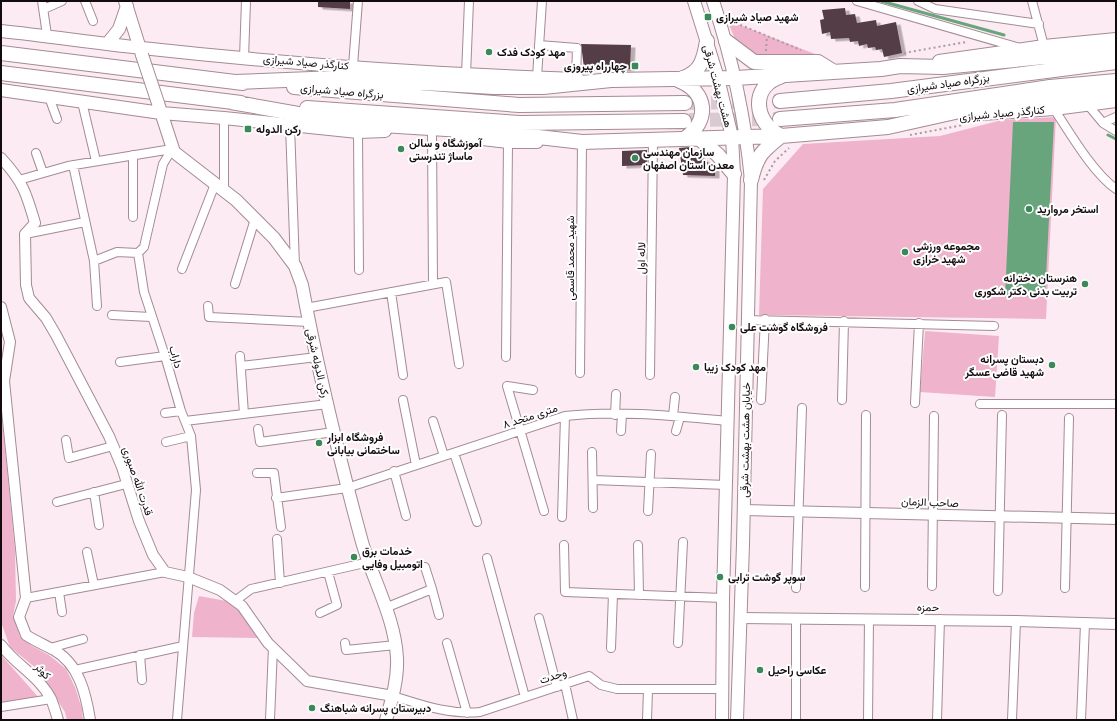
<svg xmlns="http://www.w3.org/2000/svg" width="1117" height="721" viewBox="0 0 1117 721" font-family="'Public Sans',Vazirmatn,sans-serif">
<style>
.green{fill:#efb3cc}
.water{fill:#68a47c}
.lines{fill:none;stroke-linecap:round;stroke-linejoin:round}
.stream{stroke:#68a47c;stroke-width:3}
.building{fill:#543e47;filter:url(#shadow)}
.trunk-tunnel{stroke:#d9c9d0;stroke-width:14;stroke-dasharray:14 7;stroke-linecap:butt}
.minor-casing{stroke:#a48b95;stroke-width:10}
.tertiary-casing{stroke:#a48b95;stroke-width:12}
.secondary-casing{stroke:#a48b95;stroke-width:14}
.trunk-casing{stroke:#a48b95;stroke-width:16}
.path{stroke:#a99ba1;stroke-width:2;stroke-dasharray:2 3;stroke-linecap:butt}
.minor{stroke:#fff;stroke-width:8}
.tertiary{stroke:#fff;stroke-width:10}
.secondary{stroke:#fff;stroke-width:12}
.trunk{stroke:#fff;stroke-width:14}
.secondary-bridge-casing{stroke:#a48b95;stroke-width:14;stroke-linecap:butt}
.secondary-bridge{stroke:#fff;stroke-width:12}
.poi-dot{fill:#3a8959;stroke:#fefefe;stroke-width:1.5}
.labels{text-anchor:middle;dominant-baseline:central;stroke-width:4;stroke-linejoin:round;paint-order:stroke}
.poi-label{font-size:11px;font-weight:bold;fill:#130a0e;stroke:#fefefe;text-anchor:start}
.street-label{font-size:11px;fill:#130a0e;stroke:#fefefe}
</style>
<defs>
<filter id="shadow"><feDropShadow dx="4.5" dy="2.5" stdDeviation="0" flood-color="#0004"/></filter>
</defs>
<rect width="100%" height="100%" fill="#fcebf2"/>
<path class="green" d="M727,20L828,59L822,60L757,59L737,44Z
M1056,117L1046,319L759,315L763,189L803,144L940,136L1002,120Z
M925,331L999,336L995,397L920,392Z
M1,409L15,551L16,601L13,616L20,637L32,646L49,655L66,669L75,687L82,709L83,720H67L65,712L37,669L10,647L1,622Z
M199,596L232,602L254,629L258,638L192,637L194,613Z
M1,655L40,699L1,705Z"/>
<path class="water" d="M1013,122H1054L1045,296L1005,297Z"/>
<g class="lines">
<path class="stream" d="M881,1L1004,35
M1108,135L1116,139"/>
</g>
<path class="building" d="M318,1H350V9L318,7Z
M845,8L846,15L855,14L857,23L876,20L877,26L896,22L902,53L884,57L882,49L876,50L875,47L868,48L867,44L859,46L858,41L850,42L849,38L831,39L830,32L822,34L820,20L824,19L822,10Z
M581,44L631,45L630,69L584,68Z
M690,147L715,169V176L683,175L679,148Z
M647,150V165L622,166V151Z"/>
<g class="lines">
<path class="trunk-tunnel" d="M690,103L780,101
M689,120L780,119"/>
<defs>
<path id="minor" d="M42,1L47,35
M85,1L93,21
M857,1L1020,48
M918,1L935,9L1039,24
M1032,1L1044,46
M44,9L62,1
M539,45L577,48L576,79
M244,58L246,1
M353,66L358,1
M466,75L469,1
M537,77L542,1
M49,97L57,119
M82,102L96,161
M1088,105L1103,123L1116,131
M1054,109C1070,133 1093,173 1116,189
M224,118V191
M1103,123L1116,117
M290,125L295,266
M358,132L359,270
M432,133L433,284
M172,149L163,164L144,247L138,253L144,292L165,356L181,411L191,436L196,490L177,720
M36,153L43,173
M133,155V217
M73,165L94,261L117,252L138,253
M19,180L68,166L172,149
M25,234L85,222
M94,261L97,306
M182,269L215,184
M235,284L255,219
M391,292L403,375
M208,306L209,317L309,322
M306,308L446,282L459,364
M112,315L151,317
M748,320L994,326
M240,356L244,414
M506,357L508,142
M120,362L165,356
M241,366L317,357
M580,373L582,142
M650,375L653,140
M533,390L507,386L544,511
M403,400L416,465
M761,400L765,319
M842,400L844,321
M915,403L919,323
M980,404H1116
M165,413L181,411
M615,415L616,394
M673,416L675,397
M185,421L328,404
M433,421L444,456
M258,429L260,442L334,432
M621,431L622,414
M676,431L680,417
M66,440L69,458L113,446
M166,442L191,436
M592,452L593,508
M454,453L477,522
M394,471L406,516
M257,473H274L281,527
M593,480L726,485
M94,492L99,525
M276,498L347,488L565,416C619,410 673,416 727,421
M57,502L126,484
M648,511L651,454
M562,517L565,416
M277,539L280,583
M564,545L565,592L723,598
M638,545L639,595
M87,552L94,585
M487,558L525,697
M425,567L432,589
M932,586L934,416
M865,587L866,415
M796,588L802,408
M1065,588L1069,418
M998,591L1002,415
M59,592L62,612
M26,598L165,572
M235,601L251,589L369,562
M385,608L432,589L439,615
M320,613L337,605L328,572
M539,618L557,687
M345,643L346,650L396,645
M447,643L467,713
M678,643L683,542
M50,648L83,639
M611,648L613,594
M140,655L142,680
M75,670L183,646
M565,684L573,720
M393,696C422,705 449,715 480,712L589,676L601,685L617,689H722
M1,707L51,699
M270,720L273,647
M647,720L648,689
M796,720V618
M868,720L869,619
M937,720L940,619
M1012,720L1016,621
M1081,720L1085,624"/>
<path id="tertiary" d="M1,158C23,182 26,192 35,223L25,234L26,285L29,298L46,318L56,335L109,436L122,467L139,521L153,555L165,572L188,577L220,590L242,606L268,643L307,681L393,696
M1,307L10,342L4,381L26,598L19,617L26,635C35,641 45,645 54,650C79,664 86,694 90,720
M744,510L1116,519
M740,618L1016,621L1116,624
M1,645C16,665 40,677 51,699C54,706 56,713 58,720"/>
<path id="secondary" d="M125,1L142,55
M694,1L718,78L732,137L734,174L723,598L722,720
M713,1C733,61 745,117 751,180L743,544L737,720
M1,31C48,36 95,43 142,48C287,64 432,74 578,79
M107,44L119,29L127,6
M939,61L1044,46L1116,39
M1,90L161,113L224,118L358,132L385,131
M158,103L174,152L236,200L274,238L295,266L302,285C318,371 339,457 362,542C373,580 395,618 397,658C398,679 392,699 386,720
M968,115L1054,109L1116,101
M457,136L508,142H537"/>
<path id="trunk" d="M726,41L754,62H818L834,72
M1,53L243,83
M1,73L241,103
M683,78C701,72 704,59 707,41
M678,80C708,92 710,121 684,139
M235,82L337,78L494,87H543L611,80L736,78L881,69L900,66L943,67L1116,50
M294,87L519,105L685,103
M780,101L891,91L1116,62
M231,102L349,123L495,132L582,142L781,136L888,127L982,106L1116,93
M307,108L520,123L684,121
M780,119L895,110L1050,87L1116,81
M700,139L718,155L734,174
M751,180C757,155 762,151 781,136C754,123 749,86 782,76"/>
</defs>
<use href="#minor" class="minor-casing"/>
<use href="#tertiary" class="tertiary-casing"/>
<use href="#secondary" class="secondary-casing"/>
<use href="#trunk" class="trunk-casing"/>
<path class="path" d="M731,21L801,50
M766,51L767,36
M904,53L966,42
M910,135L963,125
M764,180L775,161L789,148"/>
<use href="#minor" class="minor"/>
<use href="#tertiary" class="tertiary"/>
<use href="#secondary" class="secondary"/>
<use href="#trunk" class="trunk"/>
<defs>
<path id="secondary-bridge" d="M142,55L158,103"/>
</defs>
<use href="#secondary-bridge" class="secondary-bridge-casing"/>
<use href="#secondary-bridge" class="secondary-bridge"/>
</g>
<g class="poi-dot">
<rect x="704" y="13" width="8" height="8" rx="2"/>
<circle cx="489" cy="52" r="4"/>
<rect x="631" y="62" width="8" height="8" rx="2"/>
<rect x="244" y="125" width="8" height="8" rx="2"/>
<circle cx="401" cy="149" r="4"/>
<circle cx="635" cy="158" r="4"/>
<circle cx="1029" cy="209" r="4"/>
<circle cx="905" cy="252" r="4"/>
<circle cx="1085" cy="284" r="4"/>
<circle cx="732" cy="327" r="4"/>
<circle cx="1052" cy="365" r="4"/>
<circle cx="696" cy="367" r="4"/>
<circle cx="319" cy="443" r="4"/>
<circle cx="354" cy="557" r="4"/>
<circle cx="720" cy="577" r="4"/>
<circle cx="760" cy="670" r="4"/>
<circle cx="312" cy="708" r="4"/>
</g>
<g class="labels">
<g class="poi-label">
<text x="716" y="17">شهید صیاد شیرازی</text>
<text x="497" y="52">مهد کودک فدک</text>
<text x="627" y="66" text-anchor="end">چهارراه پیروزی</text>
<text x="256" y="129">رکن الدوله</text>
<text x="409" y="143">آموزشگاه و سالن<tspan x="409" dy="13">ماساژ تندرستی</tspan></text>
<text x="643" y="152">سازمان مهندسی<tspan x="643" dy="13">معدن استان اصفهان</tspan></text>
<text x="1037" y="209">استخر مروارید</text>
<text x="913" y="246">مجموعه ورزشی<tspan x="913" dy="13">شهید خرازی</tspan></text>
<text x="1077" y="278" text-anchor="end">هنرستان دخترانه<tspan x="1077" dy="13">تربیت بدنی دکتر شکوری</tspan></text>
<text x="740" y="327">فروشگاه گوشت علی</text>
<text x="1044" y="359" text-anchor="end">دبستان پسرانه<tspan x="1044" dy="13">شهید قاضی عسگر</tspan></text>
<text x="704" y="367">مهد کودک زیبا</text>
<text x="327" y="437">فروشگاه ابزار<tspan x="327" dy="13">ساختمانی بیابانی</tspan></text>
<text x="362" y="551">خدمات برق<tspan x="362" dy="13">اتومبیل وفایی</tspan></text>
<text x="728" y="577">سوپر گوشت ترابی</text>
<text x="768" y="670">عکاسی راحیل</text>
<text x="320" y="708">دبیرستان پسرانه شباهنگ</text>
</g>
<g class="street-label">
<text transform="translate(306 62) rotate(5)">کنارگذر صیاد شیرازی</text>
<text transform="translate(948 83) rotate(-8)">بزرگراه صیاد شیرازی</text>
<text transform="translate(718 86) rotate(75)">هشت بهشت شرقی</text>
<text transform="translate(342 91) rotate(5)">بزرگراه صیاد شیرازی</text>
<text transform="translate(1002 113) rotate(-5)">کنارگذر صیاد شیرازی</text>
<text transform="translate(570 258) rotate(-90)">شهید محمد قاسمی</text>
<text transform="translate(641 258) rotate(-89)">لاله اول</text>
<text transform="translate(176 357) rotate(74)">داراب</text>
<text transform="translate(318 363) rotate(77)">رکن الدوله شرقی</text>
<text transform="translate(530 416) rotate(-18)">۸ متری متحد</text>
<text transform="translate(745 440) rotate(-89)">خیابان هشت بهشت شرقی</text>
<text transform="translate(138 481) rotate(71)">قدرت الله صبوری</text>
<text transform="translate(930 502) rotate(2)">صاحب الزمان</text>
<text transform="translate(928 607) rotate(1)">حمزه</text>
<text transform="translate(43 671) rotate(47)">کوثر</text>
<text transform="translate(553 676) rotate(-18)">وحدت</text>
</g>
</g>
<rect width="1117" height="721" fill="none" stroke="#130a0e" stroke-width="4"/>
</svg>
